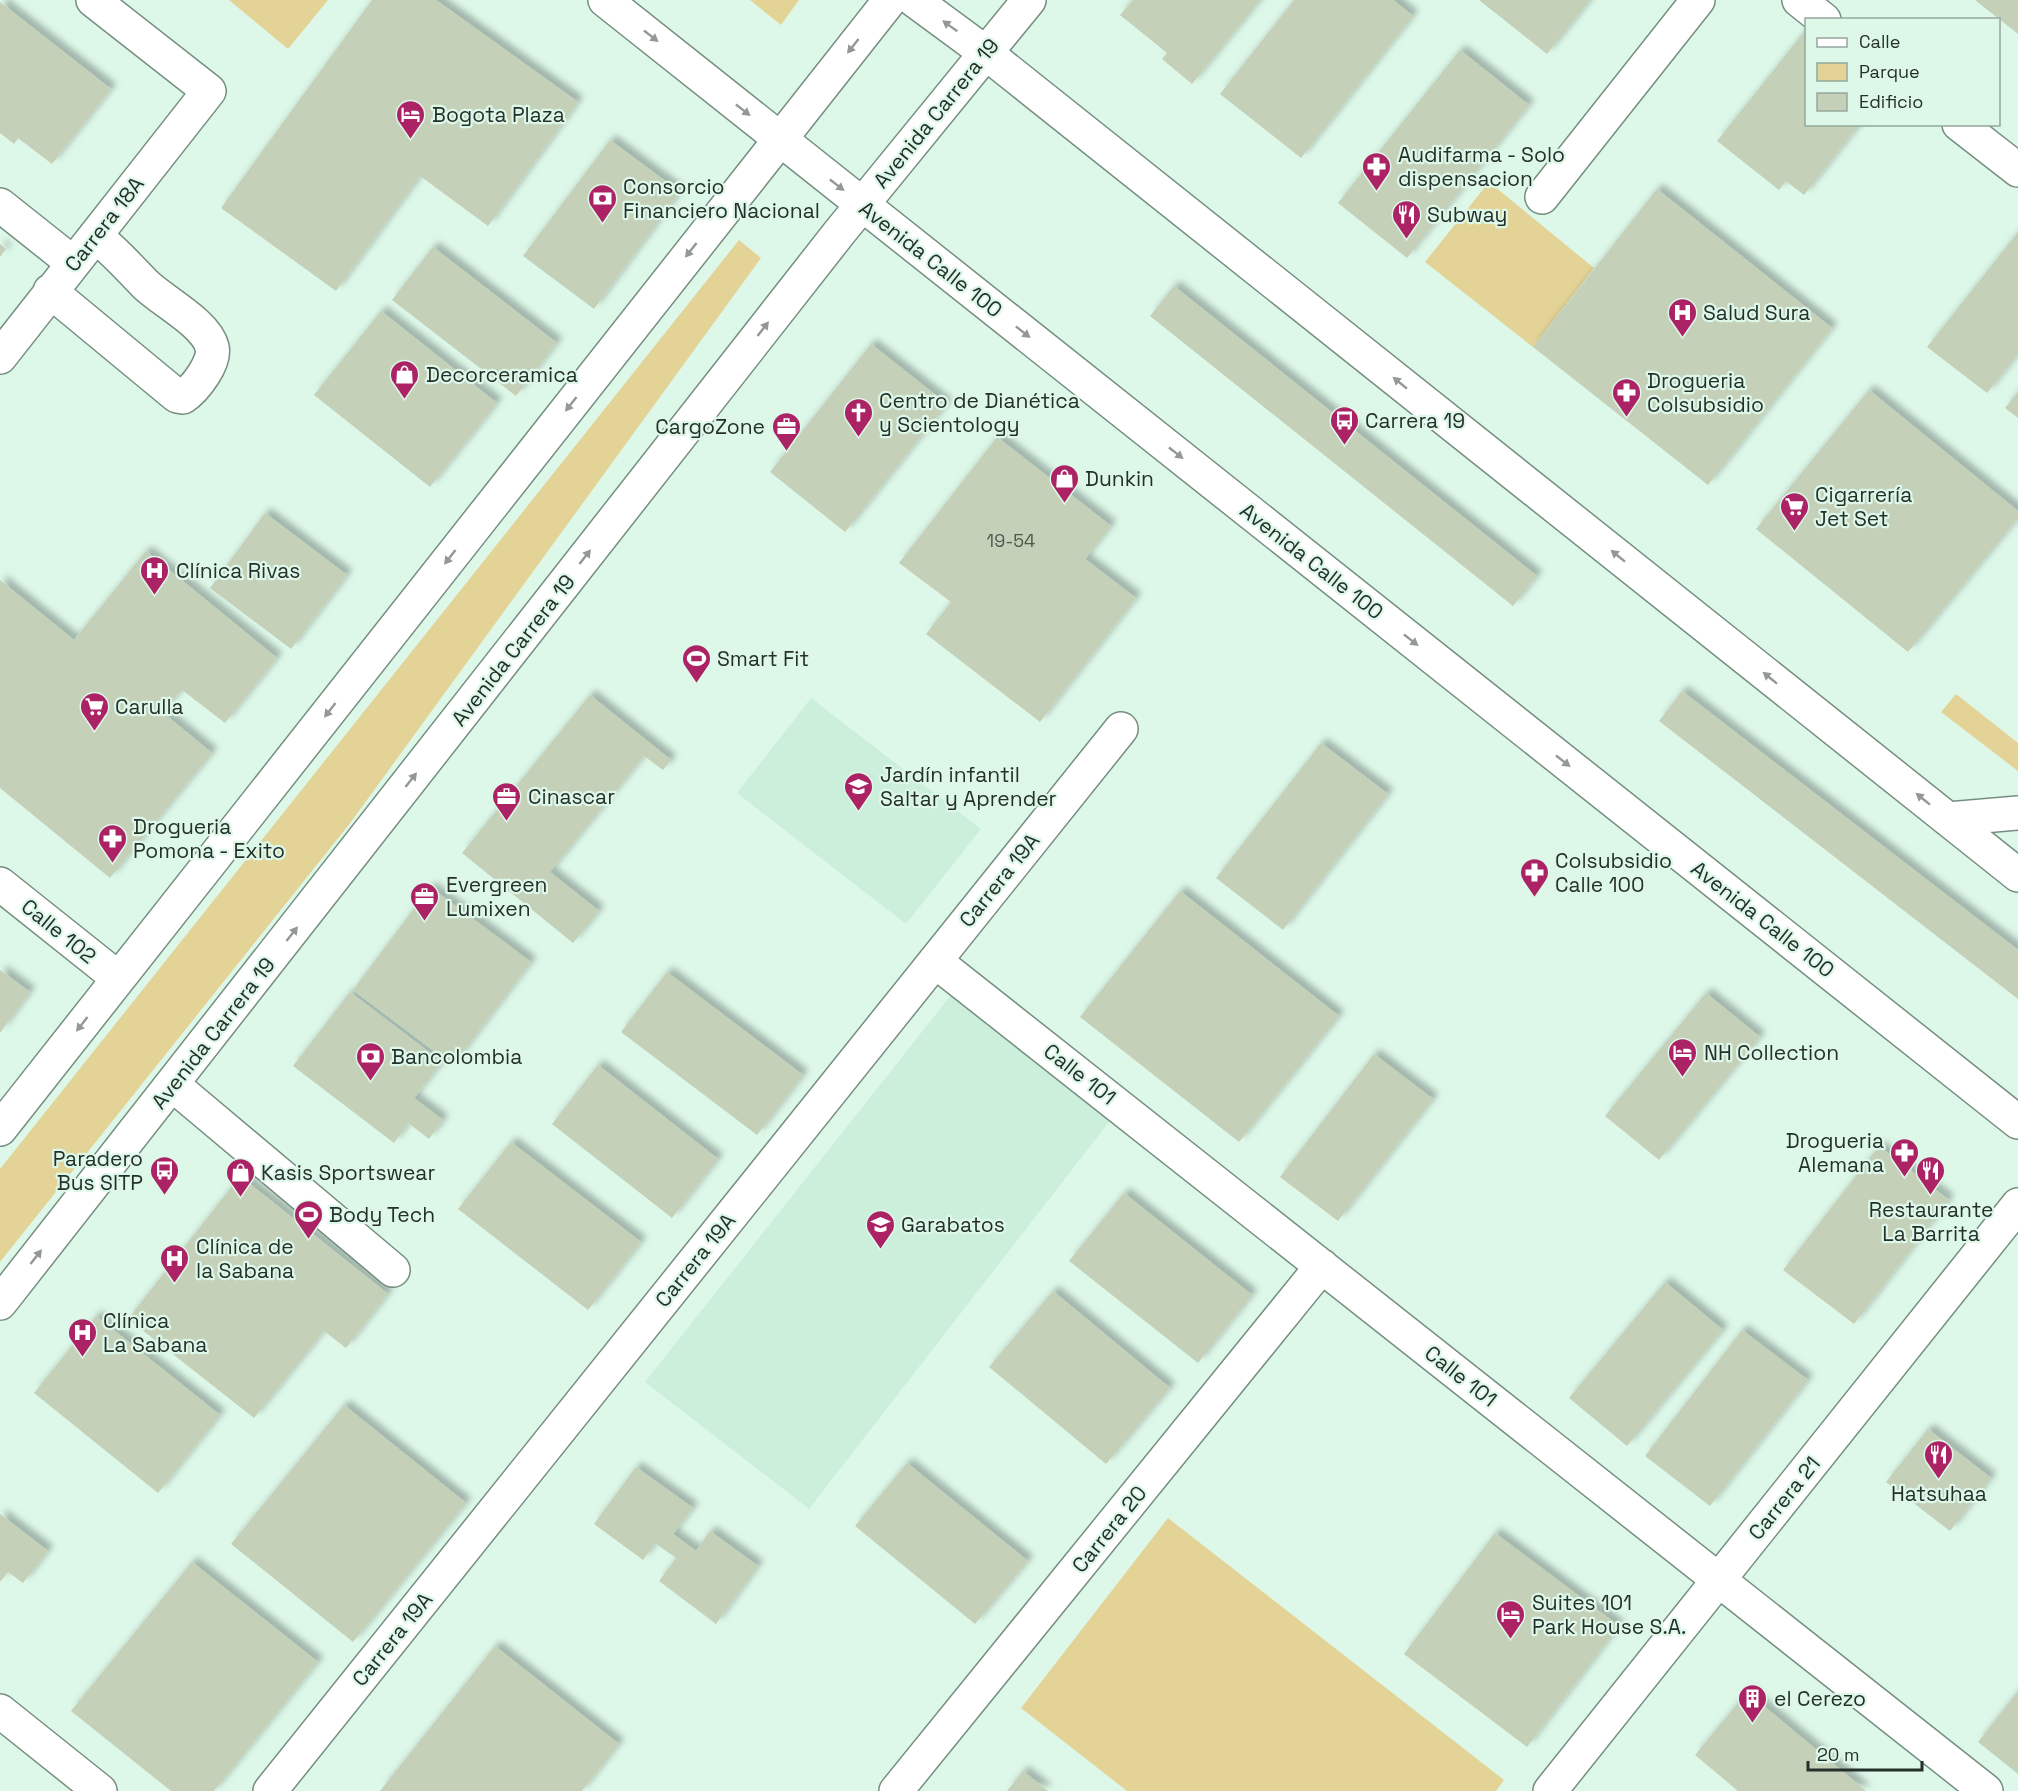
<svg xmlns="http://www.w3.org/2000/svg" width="2018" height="1791" viewBox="0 0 2018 1791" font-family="'Space Grotesk',sans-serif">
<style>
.built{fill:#ccefdb}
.green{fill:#e3d397}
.building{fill:#c5d0b9;filter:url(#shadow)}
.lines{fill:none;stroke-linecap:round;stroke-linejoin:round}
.minor-casing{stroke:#768e80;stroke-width:36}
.major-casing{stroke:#768e80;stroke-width:36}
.minor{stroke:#fff;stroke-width:33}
.major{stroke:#fff;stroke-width:33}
.oneway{fill:#929894}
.labels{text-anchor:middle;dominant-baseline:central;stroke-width:4.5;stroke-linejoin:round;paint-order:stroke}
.number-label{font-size:18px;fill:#4e584e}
.street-label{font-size:21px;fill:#26302a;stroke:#ddf8e9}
.poi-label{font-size:21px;fill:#26302a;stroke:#ddf8e9;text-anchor:start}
</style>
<defs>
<filter id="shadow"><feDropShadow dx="5.5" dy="-5.5" stdDeviation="3" flood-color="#0004"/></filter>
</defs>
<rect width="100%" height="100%" fill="#ddf8e9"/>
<path class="built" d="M811,698L981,829L906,924L737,793Z
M951,995L1112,1118L809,1509L645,1382Z"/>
<path class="green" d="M229,0H328L288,49Z
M750,0H799L781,25Z
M1489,182L1594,268L1533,347L1425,262Z
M739,240L761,258L351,822L0,1262V1169Z
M1956,694L2018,743V771L1941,712Z
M1168,1518L1504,1780L1496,1791H1127L1021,1708Z"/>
<path class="building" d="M372,0H436L578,102L488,226L420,176L336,291L221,208Z
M1133,0H1260L1192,84L1162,59L1167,53L1120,15Z
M1294,0H1393L1413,16L1301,158L1220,94Z
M1479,0H1590L1547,54Z
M1975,0H2018V34Z
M0,2L111,89L52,164L18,138L14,144L0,133Z
M1804,32L1806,34V124H1860L1804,195L1786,181L1779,190L1717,141Z
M1460,50L1529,105L1407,258L1338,203Z
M610,140L680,192L594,309L523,256Z
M1657,189L1832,328L1708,485L1533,347Z
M2018,232V354L1987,393L1927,347Z
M0,244L6,249L0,257Z
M433,247L557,343L516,396L392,300Z
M1174,286L1537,576L1513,606L1150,316Z
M381,311L497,403L430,487L314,395Z
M871,344L947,404L845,532L770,472Z
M1869,390L2018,511V518L1908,652L1756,529Z
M2018,392V418L2005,408Z
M997,437L1111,526L1085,559L1136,598L1040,722L926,634L951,602L899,563Z
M265,513L347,575L291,649L210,588Z
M146,551L277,658L225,723L182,690L162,712L212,753L110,878L0,788V580L74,640Z
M1682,691L2018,950V999L1659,721Z
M590,695L671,760L663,770L644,756L550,872L599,911L573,943L462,853Z
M1321,743L1388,794L1283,930L1216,878Z
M430,887L531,962L453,1065L353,990Z
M1180,891L1339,1016L1239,1142L1080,1017Z
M0,970L30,992L0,1033Z
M667,972L803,1075L757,1135L621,1032Z
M350,992L442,1062L414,1098L443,1120L429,1139L408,1123L394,1143L293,1066Z
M1706,993L1760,1037L1659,1160L1605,1116Z
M1374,1054L1433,1099L1338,1221L1280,1177Z
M598,1065L718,1159L672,1218L552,1124Z
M511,1142L641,1242L588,1310L458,1209Z
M1879,1146L1949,1200L1854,1324L1783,1270Z
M240,1176L388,1294L346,1348L324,1331L254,1418L128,1319Z
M1124,1193L1252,1295L1198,1363L1069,1261Z
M1665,1282L1723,1330L1627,1446L1569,1398Z
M1053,1291L1170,1388L1106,1464L989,1367Z
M96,1316L220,1415L158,1493L34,1393Z
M1742,1330L1808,1380L1710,1506L1645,1456Z
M344,1405L466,1503L353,1642L231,1544Z
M1928,1429L1991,1478L1950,1531L1886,1482Z
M907,1463L1028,1561L975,1624L855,1526Z
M636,1467L693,1508L673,1534L696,1551L710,1531L758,1566L716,1624L659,1581L676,1558L655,1543L643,1560L594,1524Z
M0,1514L48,1551L23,1583L8,1572L0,1582Z
M1495,1533L1619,1626L1527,1747L1404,1654Z
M192,1562L318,1662L214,1791H171L71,1711Z
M495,1646L619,1744L582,1791H380Z
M2018,1691V1774L1978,1742Z
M1747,1692L1866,1791H1738L1695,1755Z
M1023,1771L1048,1791H1007Z"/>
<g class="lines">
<defs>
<path id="minor" d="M1799,0L1824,20
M1959,124L2018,170
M1542,197L1698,0
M0,205L73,263
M50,291L177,396L183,397C195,389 216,362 212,347C206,323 162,301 145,284C128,267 114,250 95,236
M0,357L209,91L93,0
M1948,819L2018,813
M0,884L118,978
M935,961L1986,1791
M173,1085L393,1270
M0,1711L100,1791
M270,1791L1121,729
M896,1791L1322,1266
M1550,1791L2018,1205"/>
<path id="major" d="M605,0L2018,1122
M914,0L986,53L2018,875
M0,1129L890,0
M0,1303L839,233L1029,0"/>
</defs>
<use href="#minor" class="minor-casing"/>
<use href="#major" class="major-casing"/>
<use href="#minor" class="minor"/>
<use href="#major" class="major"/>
</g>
<defs><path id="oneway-solid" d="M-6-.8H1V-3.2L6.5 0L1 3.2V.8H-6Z" transform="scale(1.5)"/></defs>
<g class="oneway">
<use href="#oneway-solid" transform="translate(950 26) rotate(-144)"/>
<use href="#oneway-solid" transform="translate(651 36) rotate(38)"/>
<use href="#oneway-solid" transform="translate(853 46) rotate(128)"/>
<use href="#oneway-solid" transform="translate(743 110) rotate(38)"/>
<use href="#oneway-solid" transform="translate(837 185) rotate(38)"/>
<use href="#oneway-solid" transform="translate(691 250) rotate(128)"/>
<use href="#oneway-solid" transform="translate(763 329) rotate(-52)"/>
<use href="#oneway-solid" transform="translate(1023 332) rotate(38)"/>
<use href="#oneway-solid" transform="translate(1400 383) rotate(-141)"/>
<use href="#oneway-solid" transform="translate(571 404) rotate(128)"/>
<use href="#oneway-solid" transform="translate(1176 453) rotate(38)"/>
<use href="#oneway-solid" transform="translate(1618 556) rotate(-141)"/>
<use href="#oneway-solid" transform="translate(450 557) rotate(128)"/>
<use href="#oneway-solid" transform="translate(585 557) rotate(-52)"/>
<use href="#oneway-solid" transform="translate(1411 640) rotate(38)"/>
<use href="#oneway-solid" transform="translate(1770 678) rotate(-141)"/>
<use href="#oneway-solid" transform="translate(330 710) rotate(128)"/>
<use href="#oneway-solid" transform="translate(1563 761) rotate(38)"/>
<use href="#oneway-solid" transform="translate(411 780) rotate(-52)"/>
<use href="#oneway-solid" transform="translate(1923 799) rotate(-141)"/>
<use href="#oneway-solid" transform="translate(292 934) rotate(-52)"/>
<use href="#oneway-solid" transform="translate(82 1024) rotate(128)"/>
<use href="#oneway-solid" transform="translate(36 1257) rotate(-52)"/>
</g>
<defs>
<symbol id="hotel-pin" viewBox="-11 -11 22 30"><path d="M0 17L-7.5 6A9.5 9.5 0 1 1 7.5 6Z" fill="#ac2365" stroke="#ddf8e9"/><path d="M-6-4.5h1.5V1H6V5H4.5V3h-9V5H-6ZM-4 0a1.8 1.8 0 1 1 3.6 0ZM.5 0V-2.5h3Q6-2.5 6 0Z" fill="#fff"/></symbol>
<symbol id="pharmacy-pin" viewBox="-11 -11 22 30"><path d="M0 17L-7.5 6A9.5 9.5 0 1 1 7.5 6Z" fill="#ac2365" stroke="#ddf8e9"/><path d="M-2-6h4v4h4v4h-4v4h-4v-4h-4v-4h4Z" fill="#fff"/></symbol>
<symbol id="bank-pin" viewBox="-11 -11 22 30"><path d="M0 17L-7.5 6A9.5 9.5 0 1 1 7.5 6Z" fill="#ac2365" stroke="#ddf8e9"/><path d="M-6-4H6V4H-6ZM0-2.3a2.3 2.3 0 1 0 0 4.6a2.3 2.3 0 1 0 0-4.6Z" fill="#fff"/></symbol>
<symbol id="restaurant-pin" viewBox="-11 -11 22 30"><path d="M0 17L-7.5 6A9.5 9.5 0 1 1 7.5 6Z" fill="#ac2365" stroke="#ddf8e9"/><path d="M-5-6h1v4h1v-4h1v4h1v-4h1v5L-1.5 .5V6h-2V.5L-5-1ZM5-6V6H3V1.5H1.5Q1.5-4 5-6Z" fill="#fff"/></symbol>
<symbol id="hospital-pin" viewBox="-11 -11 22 30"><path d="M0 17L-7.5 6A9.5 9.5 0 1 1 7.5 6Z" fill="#ac2365" stroke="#ddf8e9"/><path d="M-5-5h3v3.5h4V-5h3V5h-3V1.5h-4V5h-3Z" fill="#fff"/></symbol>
<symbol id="shop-pin" viewBox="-11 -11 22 30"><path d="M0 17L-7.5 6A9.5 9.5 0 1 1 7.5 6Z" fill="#ac2365" stroke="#ddf8e9"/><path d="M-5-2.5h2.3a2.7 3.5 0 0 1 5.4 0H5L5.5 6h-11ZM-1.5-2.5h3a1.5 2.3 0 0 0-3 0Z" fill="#fff"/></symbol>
<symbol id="church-pin" viewBox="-11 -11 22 30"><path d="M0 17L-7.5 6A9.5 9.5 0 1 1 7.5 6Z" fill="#ac2365" stroke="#ddf8e9"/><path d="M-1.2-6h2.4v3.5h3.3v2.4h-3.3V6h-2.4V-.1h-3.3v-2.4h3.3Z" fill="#fff"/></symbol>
<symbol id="bus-pin" viewBox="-11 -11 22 30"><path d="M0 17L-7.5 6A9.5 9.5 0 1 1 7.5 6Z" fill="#ac2365" stroke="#ddf8e9"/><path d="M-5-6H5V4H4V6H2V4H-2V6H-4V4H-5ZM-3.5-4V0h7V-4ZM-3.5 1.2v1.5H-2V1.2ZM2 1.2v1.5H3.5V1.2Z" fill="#fff"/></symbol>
<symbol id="office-pin" viewBox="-11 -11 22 30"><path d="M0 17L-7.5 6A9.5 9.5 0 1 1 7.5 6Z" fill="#ac2365" stroke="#ddf8e9"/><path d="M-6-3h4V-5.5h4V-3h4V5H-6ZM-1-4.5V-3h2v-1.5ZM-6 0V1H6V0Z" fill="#fff"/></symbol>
<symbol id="supermarket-pin" viewBox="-11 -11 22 30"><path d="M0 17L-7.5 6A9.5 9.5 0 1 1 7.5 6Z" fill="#ac2365" stroke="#ddf8e9"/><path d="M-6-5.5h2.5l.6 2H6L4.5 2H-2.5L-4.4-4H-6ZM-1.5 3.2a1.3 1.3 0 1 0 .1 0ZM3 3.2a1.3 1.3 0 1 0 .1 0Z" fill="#fff"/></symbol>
<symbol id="stadium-pin" viewBox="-11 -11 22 30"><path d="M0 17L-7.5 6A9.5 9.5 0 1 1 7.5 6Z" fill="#ac2365" stroke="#ddf8e9"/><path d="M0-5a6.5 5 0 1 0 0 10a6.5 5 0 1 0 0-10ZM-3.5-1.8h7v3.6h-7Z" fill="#fff"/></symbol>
<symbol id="school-pin" viewBox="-11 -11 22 30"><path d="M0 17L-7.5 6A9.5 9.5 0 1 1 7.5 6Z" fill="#ac2365" stroke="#ddf8e9"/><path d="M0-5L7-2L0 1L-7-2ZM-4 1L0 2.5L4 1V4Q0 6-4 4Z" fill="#fff"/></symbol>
<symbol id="building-pin" viewBox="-11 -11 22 30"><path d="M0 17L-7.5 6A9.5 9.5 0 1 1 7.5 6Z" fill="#ac2365" stroke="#ddf8e9"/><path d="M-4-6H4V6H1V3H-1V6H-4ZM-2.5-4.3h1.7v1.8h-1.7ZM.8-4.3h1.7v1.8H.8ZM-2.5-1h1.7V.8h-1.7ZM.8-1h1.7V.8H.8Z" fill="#fff"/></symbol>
</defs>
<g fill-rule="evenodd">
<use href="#hotel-pin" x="394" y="98" width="33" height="45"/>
<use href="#pharmacy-pin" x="1360" y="150" width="33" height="45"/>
<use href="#bank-pin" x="586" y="182" width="33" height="45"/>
<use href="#restaurant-pin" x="1390" y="198" width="33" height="45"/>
<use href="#hospital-pin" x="1666" y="296" width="33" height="45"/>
<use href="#shop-pin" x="388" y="358" width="33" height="45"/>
<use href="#pharmacy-pin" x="1610" y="376" width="33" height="45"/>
<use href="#church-pin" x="842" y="396" width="33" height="45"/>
<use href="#bus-pin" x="1328" y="404" width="33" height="45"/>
<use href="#office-pin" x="770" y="410" width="33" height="45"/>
<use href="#shop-pin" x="1048" y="462" width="33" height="45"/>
<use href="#supermarket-pin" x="1778" y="490" width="33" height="45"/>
<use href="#hospital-pin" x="138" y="554" width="33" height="45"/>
<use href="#stadium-pin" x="680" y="642" width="33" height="45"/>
<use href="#supermarket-pin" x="78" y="690" width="33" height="45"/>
<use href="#school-pin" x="842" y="770" width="33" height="45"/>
<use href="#office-pin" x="490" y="780" width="33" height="45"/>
<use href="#pharmacy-pin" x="96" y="822" width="33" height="45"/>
<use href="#pharmacy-pin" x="1518" y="856" width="33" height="45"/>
<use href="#office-pin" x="408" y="880" width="33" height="45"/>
<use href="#hotel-pin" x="1666" y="1036" width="33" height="45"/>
<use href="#bank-pin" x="354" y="1040" width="33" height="45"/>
<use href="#pharmacy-pin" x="1888" y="1136" width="33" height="45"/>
<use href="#bus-pin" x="148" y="1154" width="33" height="45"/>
<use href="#restaurant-pin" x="1914" y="1154" width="33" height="45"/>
<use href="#shop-pin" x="224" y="1156" width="33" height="45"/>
<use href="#stadium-pin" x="292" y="1198" width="33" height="45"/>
<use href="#school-pin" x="864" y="1208" width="33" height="45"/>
<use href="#hospital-pin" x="158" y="1242" width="33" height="45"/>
<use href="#hospital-pin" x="66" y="1316" width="33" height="45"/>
<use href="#restaurant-pin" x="1922" y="1438" width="33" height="45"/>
<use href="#hotel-pin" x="1494" y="1598" width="33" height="45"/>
<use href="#building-pin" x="1736" y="1682" width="33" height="45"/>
</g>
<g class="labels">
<g class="number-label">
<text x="1011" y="540">19-54</text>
</g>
<g class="street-label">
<text transform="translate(936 113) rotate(-51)">Avenida Carrera 19</text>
<text transform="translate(104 224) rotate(-52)">Carrera 18A</text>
<text transform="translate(931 259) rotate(38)">Avenida Calle 100</text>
<text transform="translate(1312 561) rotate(38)">Avenida Calle 100</text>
<text transform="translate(513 650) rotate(-52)">Avenida Carrera 19</text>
<text transform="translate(999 880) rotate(-51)">Carrera 19A</text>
<text transform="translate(1763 919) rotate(38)">Avenida Calle 100</text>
<text transform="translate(59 931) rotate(39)">Calle 102</text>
<text transform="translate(213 1033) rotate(-52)">Avenida Carrera 19</text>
<text transform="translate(1080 1074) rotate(38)">Calle 101</text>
<text transform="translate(695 1260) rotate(-51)">Carrera 19A</text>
<text transform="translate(1461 1376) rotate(38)">Calle 101</text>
<text transform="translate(1784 1498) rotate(-51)">Carrera 21</text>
<text transform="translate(1109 1529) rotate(-51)">Carrera 20</text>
<text transform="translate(392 1639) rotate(-51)">Carrera 19A</text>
</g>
<g class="poi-label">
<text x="432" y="114">Bogota Plaza</text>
<text x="1398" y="154">Audifarma - Solo<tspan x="1398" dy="24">dispensacion</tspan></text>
<text x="623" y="186">Consorcio<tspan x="623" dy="24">Financiero Nacional</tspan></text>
<text x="1427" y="214">Subway</text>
<text x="1703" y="312">Salud Sura</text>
<text x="426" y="374">Decorceramica</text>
<text x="1647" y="380">Drogueria<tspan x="1647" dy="24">Colsubsidio</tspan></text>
<text x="879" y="400">Centro de Dianética<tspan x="879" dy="24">y Scientology</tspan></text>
<text x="1365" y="420">Carrera 19</text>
<text x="765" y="426" text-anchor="end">CargoZone</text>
<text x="1085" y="478">Dunkin</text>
<text x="1815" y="494">Cigarrería<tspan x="1815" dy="24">Jet Set</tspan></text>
<text x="176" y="570">Clínica Rivas</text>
<text x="717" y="658">Smart Fit</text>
<text x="115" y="706">Carulla</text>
<text x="880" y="774">Jardín infantil<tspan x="880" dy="24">Saltar y Aprender</tspan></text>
<text x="528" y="796">Cinascar</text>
<text x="133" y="826">Drogueria<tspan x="133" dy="24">Pomona - Exito</tspan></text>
<text x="1555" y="860">Colsubsidio<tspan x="1555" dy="24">Calle 100</tspan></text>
<text x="446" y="884">Evergreen<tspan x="446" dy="24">Lumixen</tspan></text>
<text x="1704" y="1052">NH Collection</text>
<text x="391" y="1056">Bancolombia</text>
<text x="1884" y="1140" text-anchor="end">Drogueria<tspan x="1884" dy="24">Alemana</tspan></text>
<text x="143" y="1158" text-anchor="end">Paradero<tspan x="143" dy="24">Bus SITP</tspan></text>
<text x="261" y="1172">Kasis Sportswear</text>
<text x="1931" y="1209" text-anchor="middle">Restaurante<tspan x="1931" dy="24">La Barrita</tspan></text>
<text x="329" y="1214">Body Tech</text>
<text x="901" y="1224">Garabatos</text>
<text x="196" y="1246">Clínica de<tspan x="196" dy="24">la Sabana</tspan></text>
<text x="103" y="1320">Clínica<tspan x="103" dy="24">La Sabana</tspan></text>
<text x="1939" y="1493" text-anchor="middle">Hatsuhaa</text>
<text x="1532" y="1602">Suites 101<tspan x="1532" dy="24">Park House S.A.</tspan></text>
<text x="1774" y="1698">el Cerezo</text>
</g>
</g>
<rect x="1805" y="18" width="195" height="108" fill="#ddf8e9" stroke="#94a89d" stroke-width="1.5"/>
<rect x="1817" y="38" width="30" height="9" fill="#ffffff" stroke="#94a89d" stroke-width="1.5"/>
<text x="1859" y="48" font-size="18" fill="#26302a">Calle</text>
<rect x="1817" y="63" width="30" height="18" fill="#e3d397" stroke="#94a89d" stroke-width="1.5"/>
<text x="1859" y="78" font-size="18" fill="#26302a">Parque</text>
<rect x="1817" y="93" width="30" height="18" fill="#c5d0b9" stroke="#94a89d" stroke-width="1.5"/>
<text x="1859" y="108" font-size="18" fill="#26302a">Edificio</text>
<path d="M1808 1761v9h114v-9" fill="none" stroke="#26302a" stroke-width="3"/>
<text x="1817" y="1761" font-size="18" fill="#26302a" stroke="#ddf8e9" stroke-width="4.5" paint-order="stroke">20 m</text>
</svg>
